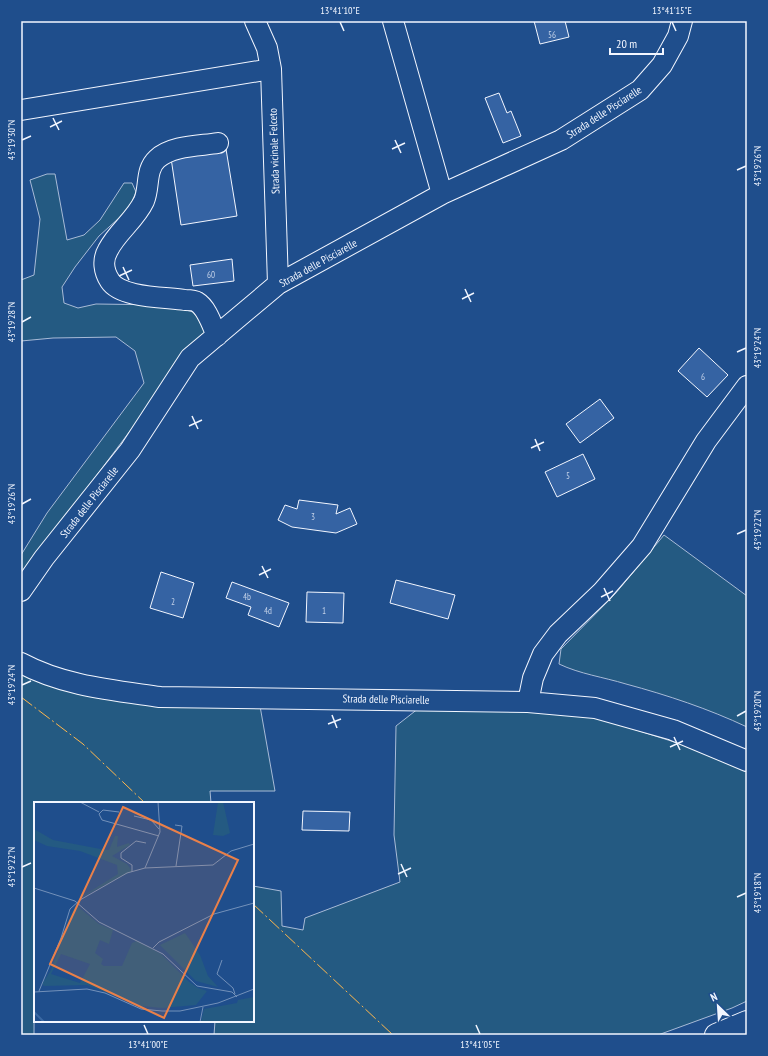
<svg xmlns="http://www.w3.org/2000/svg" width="768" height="1056" viewBox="0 0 768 1056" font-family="'PT Sans Narrow',sans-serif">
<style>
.green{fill:#245a82;stroke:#a8bbd7}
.building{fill:#3563a3;stroke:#f2f6ff}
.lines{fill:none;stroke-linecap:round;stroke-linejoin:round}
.minor-casing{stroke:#f2f6ff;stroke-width:22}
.major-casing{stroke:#f2f6ff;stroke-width:24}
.minor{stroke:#1f4e8c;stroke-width:20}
.major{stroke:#1f4e8c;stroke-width:22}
.power{stroke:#ffb74d;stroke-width:1;stroke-dasharray:14 3 2 3;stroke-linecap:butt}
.ticks{fill:none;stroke:#f2f6ff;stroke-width:1.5}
.labels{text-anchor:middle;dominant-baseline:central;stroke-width:3;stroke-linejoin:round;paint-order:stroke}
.number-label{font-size:9px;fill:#c3d1e8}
.street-label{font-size:11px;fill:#f2f6ff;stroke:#1f4e8c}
.inset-river{fill:none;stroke:#3b69a3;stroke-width:2}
.inset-road{fill:none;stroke:#7391ba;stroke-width:1}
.view{fill:#ea8049;fill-opacity:0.15;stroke:#ea8049;stroke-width:2}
.inset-edge{fill:none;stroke:#f2f6ff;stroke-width:2}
.neatline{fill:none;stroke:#f2f6ff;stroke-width:1.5}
.ticks-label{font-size:10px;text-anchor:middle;fill:#f2f6ff}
</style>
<rect width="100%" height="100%" fill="#1f4e8c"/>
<path class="green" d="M47,174H55L67,240L84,235L100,220L124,183H132L136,192L129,209L99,236L75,267L62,287L64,303L78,308L96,304L168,305L193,312L211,333L136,423L21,576V555L47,513L144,383L135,351L116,337L53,338L21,341V280L34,275L40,219L30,180Z
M664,535L747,596V727C709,709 667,695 626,684C603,677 580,674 559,664L561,649L615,594Z
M21,672L93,694L165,707L260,706L275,791H210L211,803H35L34,1035H21Z
M419,708L583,713L693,748L747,770V1001L732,1008L658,1035H214L215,1021H253V886L281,891L282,926L303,930L305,918L400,882L394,835L396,726Z"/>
<path class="building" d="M534,21H565L569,37L540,44Z
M499,93L507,113L511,111L521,136L503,143L485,98Z
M226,149L237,216L181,225L171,158Z
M232,259L234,281L193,286L190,265Z
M699,348L728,375L707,397L678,371Z
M600,399L614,418L580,443L566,424Z
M583,454L595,479L557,497L545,472Z
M299,500L338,505L336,514L350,508L357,524L336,533L292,527L278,520L285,505L297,509Z
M161,572L194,583L183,618L150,608Z
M396,580L455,595L448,619L390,603Z
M232,582L289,603L279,627L248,615L251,607L226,598Z
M307,592L344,593L343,623L306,622Z
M303,811L350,812L349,831L302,830Z"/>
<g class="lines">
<defs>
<path id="minor" d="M255,21L267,48L271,69L278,284
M393,21L442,194
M21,110L271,69
M217,336C212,325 207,308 197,302C194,300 188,300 185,300C166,297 121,298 110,281C104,272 102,260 108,250C117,232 135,220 144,201C150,187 145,170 157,159C172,145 200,146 218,143
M21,591L44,558L130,450L190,358L278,284L442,194L561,140L640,90L662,65L678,36L682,21
M21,663C64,686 112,690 160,697L528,702L595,708L673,730L747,761
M528,702L533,678L543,654L558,634L602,592L642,546L706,441L747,386"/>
<path id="major" d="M716,1035L747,1022"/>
</defs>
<use href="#minor" class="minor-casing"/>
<use href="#major" class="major-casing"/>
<use href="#minor" class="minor"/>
<use href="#major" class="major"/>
<path class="power" d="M21,697L83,744L145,803
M253,904L393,1035"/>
</g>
<path class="ticks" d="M340,22L344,31M672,22L676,31M53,118L59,130M50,127L62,121M22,140L31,136M395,140L401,153M392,149L405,143M737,170L746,166M123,267L129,280M119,276L132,270M465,289L471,302M462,299L474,293M22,322L31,317M737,352L746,348M192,416L198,429M189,426L202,420M535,439L540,451M531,448L544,442M22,504L31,499M737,534L746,530M262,566L268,578M259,575L271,569M604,588L610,601M601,597L613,591M22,685L31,681M332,715L337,728M737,716L746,711M328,724L341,719M674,737L680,750M670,747L683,741M401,864L407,877M22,867L31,863M398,874L411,868M737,897L746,893M144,1025L148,1034M476,1025L480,1034"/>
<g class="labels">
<g class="number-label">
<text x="552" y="34">56</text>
<text x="211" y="274">60</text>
<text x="703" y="376">6</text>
<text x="568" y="475">5</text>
<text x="313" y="516">3</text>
<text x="247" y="596">4b</text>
<text x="173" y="601">2</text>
<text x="268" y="610">4d</text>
<text x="324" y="610">1</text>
</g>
<g class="street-label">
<text transform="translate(604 112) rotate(-33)">Strada delle Pisciarelle</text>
<text transform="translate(274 151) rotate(-92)">Strada vicinale Felceto</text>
<text transform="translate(318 263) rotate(-29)">Strada delle Pisciarelle</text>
<text transform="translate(89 502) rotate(-52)">Strada delle Pisciarelle</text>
<text transform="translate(386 699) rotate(1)">Strada delle Pisciarelle</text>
</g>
</g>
<g transform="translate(34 802)">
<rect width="220" height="220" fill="#1f4e8c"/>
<path d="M184,0H189L196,31L189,34L179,33ZM0,27L19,38L72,48H75L81,34H84L83,45L95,41L96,43L78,54L93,62L98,69L44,97L84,72L83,63L46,49L13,44L0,38ZM42,103L65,122L79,128L75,142L66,138L61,151L69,157L67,162L70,164H88L98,141L103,139L127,152L154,179L164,186L173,189L162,203L128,206L107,204L53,183L10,184L8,182L17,168L37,113ZM27,152L56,162L46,181L17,172ZM151,131L166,153L174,174L184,185L162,179L126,143ZM220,195L219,220H167L170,207L203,201L204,198Z" fill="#245a82" fill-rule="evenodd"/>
<path class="inset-river" d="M0,210L10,220"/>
<path class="inset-road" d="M46,0L65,10M85,10L69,8L65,12L68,18L125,34M100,14L117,18L125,27M141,23L148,24L142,64M111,66L126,30L124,0M98,70V63L87,56V51L102,39L112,41M0,86L41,99L65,120L129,152L163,184L198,190L203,195M119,146L125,140L180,112L220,101M188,158L183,172L199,186L201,192M5,189L27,136L36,107L46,98L93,71L111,66L179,63L197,49L220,42M0,190L53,187L71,191L107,207L128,209H146L184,201L220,187M166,220L169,205"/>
<path class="view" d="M89,5L204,58L130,216L16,162Z"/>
<rect width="220" height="220" class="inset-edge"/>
</g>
<rect width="768" height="1056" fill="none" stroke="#1f4e8c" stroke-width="44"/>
<g transform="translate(718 1006) rotate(335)" stroke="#1f4e8c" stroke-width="3" paint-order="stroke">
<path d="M0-3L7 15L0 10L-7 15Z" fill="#f2f6ff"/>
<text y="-6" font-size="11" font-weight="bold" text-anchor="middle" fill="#f2f6ff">N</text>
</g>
<path d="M610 48v6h53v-6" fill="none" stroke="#f2f6ff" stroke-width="2"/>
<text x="616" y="48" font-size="12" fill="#f2f6ff" stroke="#1f4e8c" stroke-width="3" paint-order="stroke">20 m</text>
<rect x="22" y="22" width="724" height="1012" class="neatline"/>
<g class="ticks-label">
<text x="340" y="14">13°41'10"E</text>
<text x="672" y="14">13°41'15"E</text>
<text transform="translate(11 140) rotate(-90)" y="4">43°19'30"N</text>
<text transform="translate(757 166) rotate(-90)" y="4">43°19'26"N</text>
<text transform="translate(11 322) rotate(-90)" y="4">43°19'28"N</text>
<text transform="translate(757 348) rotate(-90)" y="4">43°19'24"N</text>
<text transform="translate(11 504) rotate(-90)" y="4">43°19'26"N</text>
<text transform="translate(757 530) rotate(-90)" y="4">43°19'22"N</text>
<text transform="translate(11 685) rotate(-90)" y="4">43°19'24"N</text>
<text transform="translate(757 711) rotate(-90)" y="4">43°19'20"N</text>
<text transform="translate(11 867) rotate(-90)" y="4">43°19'22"N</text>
<text transform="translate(757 893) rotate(-90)" y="4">43°19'18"N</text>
<text x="148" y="1048">13°41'00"E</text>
<text x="480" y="1048">13°41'05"E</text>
</g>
</svg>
